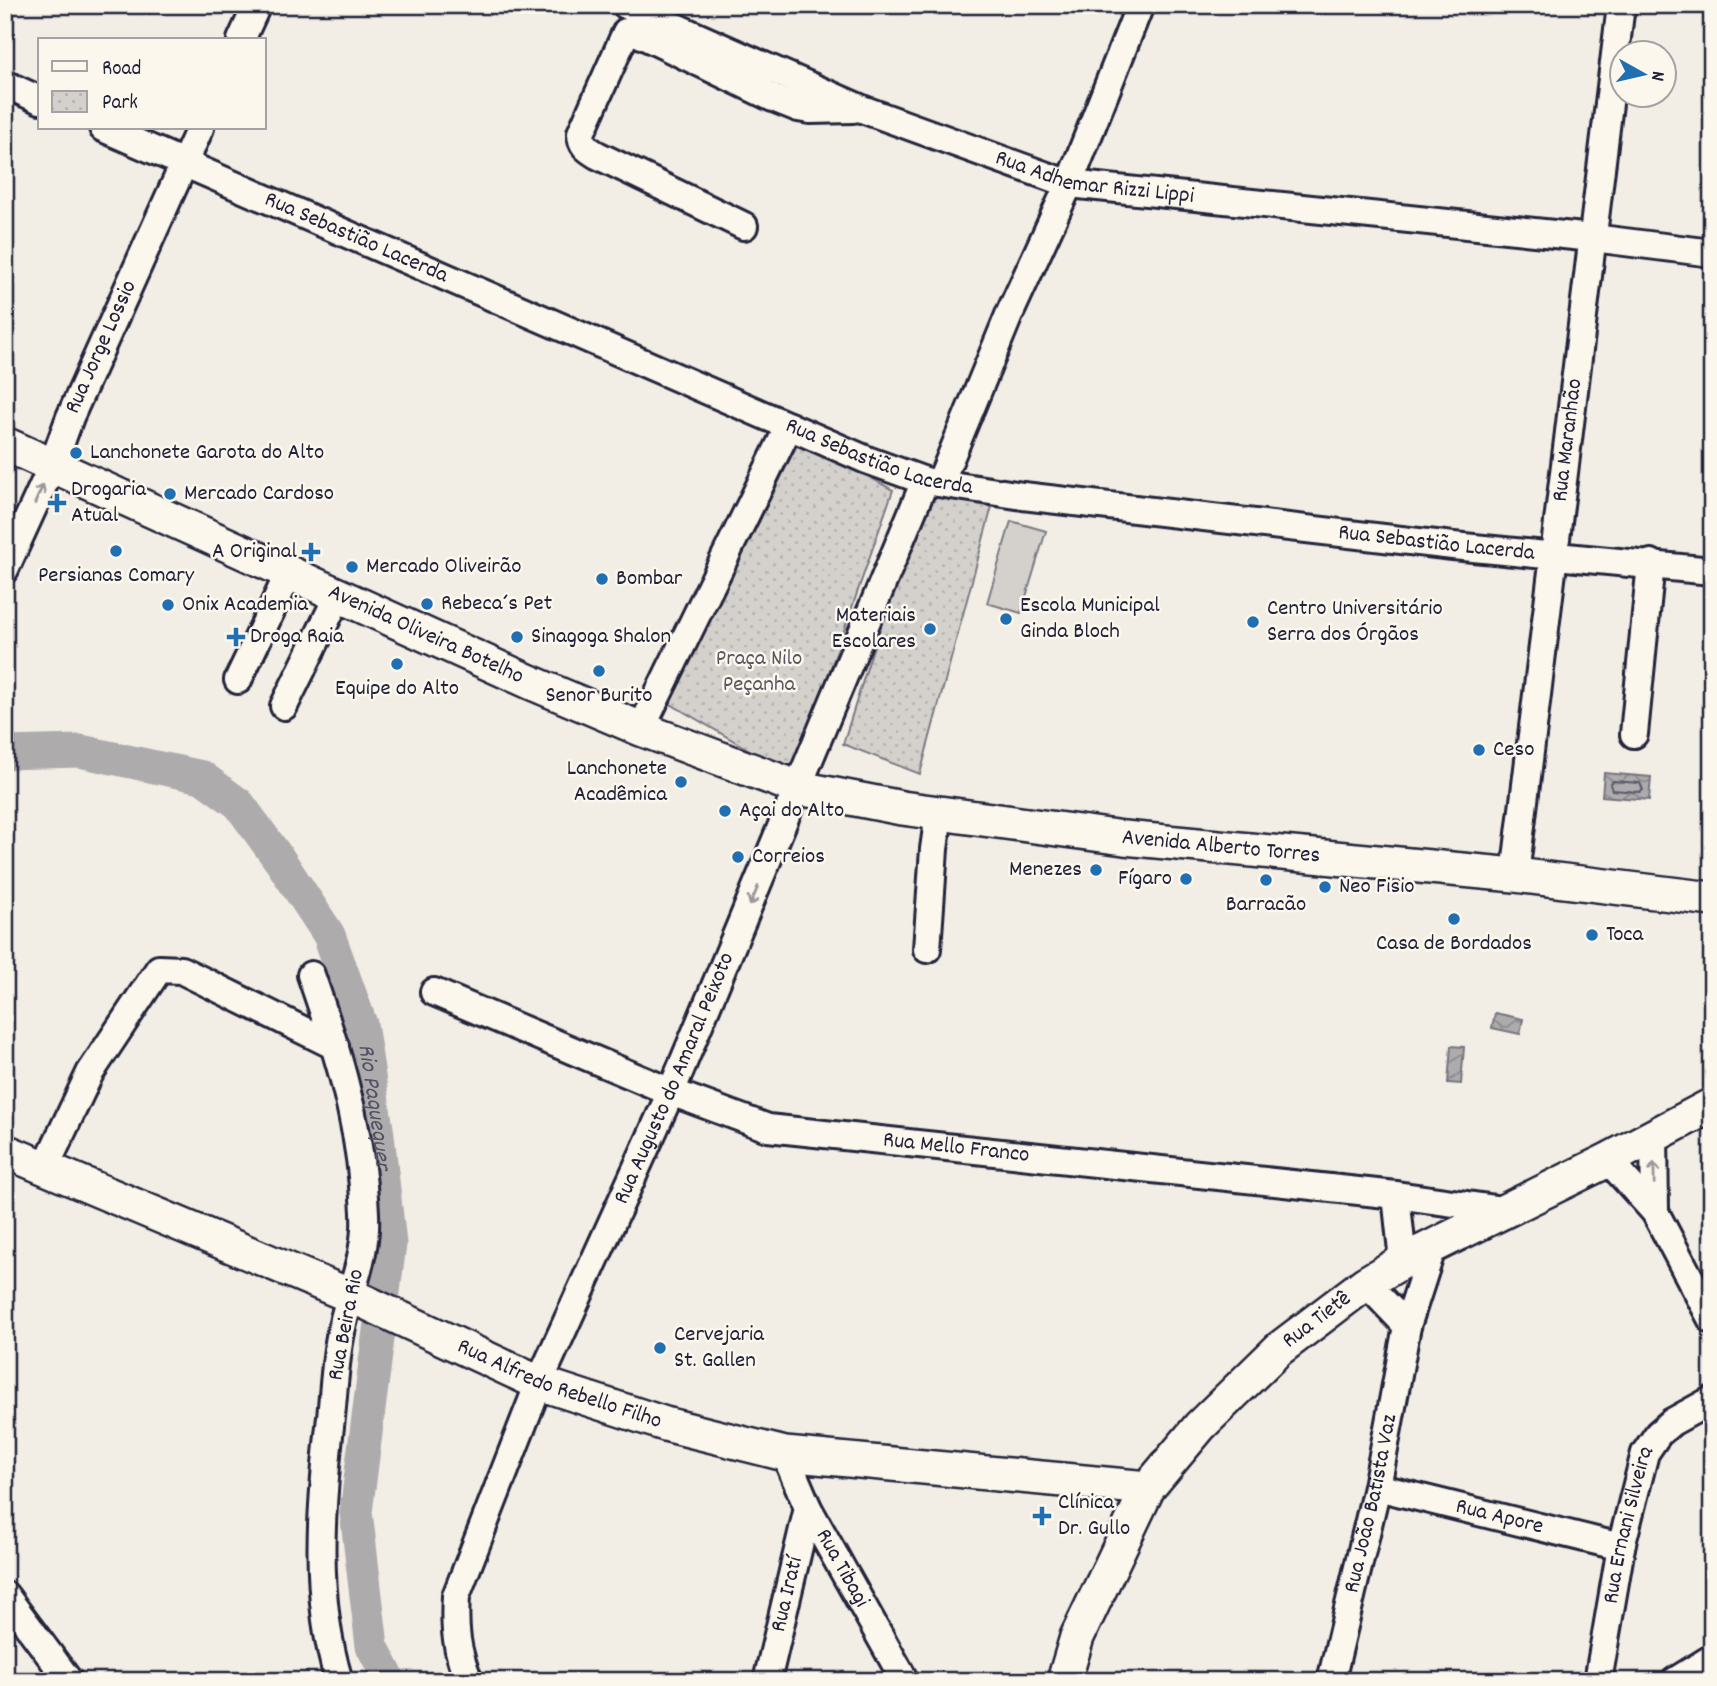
<svg xmlns="http://www.w3.org/2000/svg" width="1717" height="1686" viewBox="0 0 1717 1686" font-family="Dekko,sans-serif">
<style>
.green{fill:#d4d1cc;stroke:#7b7a84;stroke-width:2}
.park{fill:url(#park-dots);stroke:#7b7a84;stroke-width:2}
.water{fill:url(#water-waves);stroke:#76747f;stroke-width:2}
.lines{fill:none;stroke-linecap:round;stroke-linejoin:round}
.shore{stroke:#5a5969;stroke-width:2}
.river{stroke:#aeabad;stroke-width:33}
.minor-casing{stroke:#22223b;stroke-width:32}
.major-casing{stroke:#22223b;stroke-width:38}
.minor{stroke:#fbf7ec;stroke-width:26}
.major{stroke:#fbf7ec;stroke-width:33}
.oneway{stroke:#99979c}
.poi-dot{fill:#1f6fb2;stroke:#fbf7ec;stroke-width:2.5}
.labels{text-anchor:middle;dominant-baseline:central;stroke-width:5;stroke-linejoin:round;paint-order:stroke}
.street-label{font-size:23px;fill:#22223b;stroke:#fbf7ec}
.poi-label{font-size:23px;fill:#22223b;stroke:#fbf7ec;text-anchor:start}
.park-label{font-size:23px;fill:#575766;stroke:#fbf7ec}
.water-label{font-size:24px;font-style:italic;fill:#535263;stroke:#fbf7ec}
</style>
<defs>
<pattern id="park-dots" width="8" height="8" patternUnits="userSpaceOnUse" patternTransform="scale(1.75)"><rect width="8" height="8" fill="#d4d1cc"/><path d="M2 2h.1M6 6h.1" fill="none" stroke="#b6b3b0" stroke-width="1.8" stroke-linecap="round"/></pattern>
<pattern id="water-waves" width="16" height="10" patternUnits="userSpaceOnUse" patternTransform="scale(1.75)"><rect width="16" height="10" fill="#aeabad"/><path d="M0 5q4-4 8 0t8 0" fill="none" stroke="#8d8b8e"/></pattern>
</defs>
<rect width="100%" height="100%" fill="#f2eee5"/>
<filter id="ink" filterUnits="userSpaceOnUse"><feTurbulence type="fractalNoise" baseFrequency=".0143" numOctaves="2"/><feDisplacementMap in="SourceGraphic" scale="14" xChannelSelector="R" yChannelSelector="G"/><feConvolveMatrix kernelMatrix="1 2 1 2 8 2 1 2 1" color-interpolation-filters="sRGB"/></filter>
<g filter="url(#ink)">
<path class="green" d="M1011,521L1046,531L1021,613L987,603Z"/>
<path class="park" d="M800,439L893,490L804,745L789,773L669,703Z
M922,493L994,499L920,774L843,744Z"/>
<path class="water" d="M1604,773L1651,777L1649,800L1602,796Z
M1495,1013L1523,1019L1520,1034L1492,1028Z
M1451,1046L1464,1047L1461,1084L1448,1083Z"/>
<g class="lines">
<path class="shore" d="M1613,781L1640,783L1643,790L1639,792L1612,790L1610,784Z"/>
<path class="river" id="s1" d="M5,753L80,751L202,777L239,804L281,862L329,935L361,1024L378,1135L390,1244L356,1512L372,1646L390,1681"/>
<defs>
<g id="minor">
<path id="s2" d="M626,5L862,109L1069,184L1593,238L1712,253"/>
<path d="M241,40L257,5"/>
<path d="M5,84L40,100"/>
<path id="s3" d="M103,128L867,460L925,481L1023,496L1453,546L1712,571"/>
<path d="M744,226L597,155C587,149 581,145 581,133L626,32H636L773,98L798,108L810,110L853,109"/>
<path d="M940,483L1009,315L1069,184L1140,5"/>
<path id="s4" d="M5,569L53,464L70,417L200,128"/>
<path d="M238,680L289,573"/>
<path d="M284,706L338,596"/>
<path d="M641,729L789,426"/>
<path d="M1634,734L1651,563"/>
<path id="s5" d="M1515,875L1621,5"/>
<path d="M927,949L934,849L939,814"/>
<path d="M311,975C335,1044 357,1113 363,1186C364,1200 366,1215 365,1229C363,1265 348,1297 341,1332C335,1360 334,1389 331,1417C321,1505 313,1595 339,1681"/>
<path id="s6" d="M434,992L671,1092L768,1128L1396,1195L1503,1210"/>
<path d="M1654,1134L1655,1212"/>
<path d="M1608,1160L1655,1212L1712,1320"/>
<path d="M45,1168L90,1073L159,969L181,970L335,1046"/>
<path d="M1396,1195L1403,1261"/>
<path d="M1366,1283L1407,1326"/>
<path id="s7" d="M785,1454L808,1508L905,1681"/>
<path id="s8" d="M1377,1487L1621,1547"/>
<path d="M5,1595L69,1681"/>
<path id="s9" d="M469,1681C456,1650 454,1628 456,1596L539,1383L671,1092L925,481"/>
<path id="s10" d="M767,1681L808,1508"/>
<path id="s11" d="M1331,1681L1377,1487L1407,1326L1433,1246"/>
<path id="s12" d="M1598,1681L1621,1547L1645,1453L1658,1434L1672,1422L1712,1400"/>
<path d="M1675,1681L1712,1658"/>
</g>
<g id="major">
<path id="s13" d="M5,444L530,682L641,729L799,788L902,808L1124,838L1515,875L1712,899"/>
<path id="s14" d="M5,1151L363,1301L539,1383L665,1424L785,1454L1148,1488"/>
<path id="s15" d="M1064,1681L1077,1637L1148,1488L1200,1426L1279,1349L1366,1283L1403,1261L1608,1160L1712,1105"/>
</g>
</defs>
<use href="#minor" class="minor-casing"/>
<use href="#major" class="major-casing"/>
<use href="#minor" class="minor"/>
<use href="#major" class="major"/>
</g>
<defs><path id="oneway-shaft" d="M-6 0H5M1.5-3L5.5 0L1.5 3" fill="none" stroke-width="1.6" stroke-linecap="round" stroke-linejoin="round" transform="scale(1.75)"/></defs>
<g class="oneway">
<use href="#oneway-shaft" transform="translate(39 494) rotate(-66)"/>
<use href="#oneway-shaft" transform="translate(754 896) rotate(113)"/>
<use href="#oneway-shaft" transform="translate(1654 1173) rotate(-91)"/>
</g>
</g>
<g class="poi-dot">
<circle cx="76" cy="453" r="7"/>
<circle cx="170" cy="494" r="7"/>
<path d="M53.5 492.5h7v7h7v7h-7v7h-7v-7h-7v-7h7z"/>
<circle cx="116" cy="551" r="7"/>
<path d="M307.5 541.5h7v7h7v7h-7v7h-7v-7h-7v-7h7z"/>
<circle cx="352" cy="567" r="7"/>
<circle cx="602" cy="579" r="7"/>
<circle cx="427" cy="604" r="7"/>
<circle cx="168" cy="605" r="7"/>
<circle cx="1006" cy="619" r="7"/>
<circle cx="1253" cy="622" r="7"/>
<circle cx="930" cy="629" r="7"/>
<path d="M232.5 626.5h7v7h7v7h-7v7h-7v-7h-7v-7h7z"/>
<circle cx="517" cy="637" r="7"/>
<circle cx="397" cy="664" r="7"/>
<circle cx="599" cy="671" r="7"/>
<circle cx="1479" cy="750" r="7"/>
<circle cx="681" cy="782" r="7"/>
<circle cx="725" cy="811" r="7"/>
<circle cx="738" cy="857" r="7"/>
<circle cx="1096" cy="870" r="7"/>
<circle cx="1186" cy="879" r="7"/>
<circle cx="1266" cy="880" r="7"/>
<circle cx="1325" cy="887" r="7"/>
<circle cx="1454" cy="919" r="7"/>
<circle cx="1592" cy="935" r="7"/>
<circle cx="660" cy="1348" r="7"/>
<path d="M1038.5 1505.5h7v7h7v7h-7v7h-7v-7h-7v-7h7z"/>
</g>
<g class="labels">
<g class="street-label">
<text stroke="none"><textPath href="#s2" startOffset="502">Rua Adhemar Rizzi Lippi</textPath></text>
<text stroke="none"><textPath href="#s3" startOffset="276">Rua Sebastião Lacerda</textPath></text>
<text stroke="none"><textPath href="#s4" startOffset="242">Rua Jorge Lossio</textPath></text>
<text stroke="none"><textPath href="#s5" startOffset="438">Rua Maranhão</textPath></text>
<text stroke="none"><textPath href="#s3" startOffset="844">Rua Sebastião Lacerda</textPath></text>
<text stroke="none"><textPath href="#s3" startOffset="1410">Rua Sebastião Lacerda</textPath></text>
<text stroke="none"><textPath href="#s13" startOffset="462">Avenida Oliveira Botelho</textPath></text>
<text stroke="none"><textPath href="#s13" startOffset="1292">Avenida Alberto Torres</textPath></text>
<text stroke="none"><textPath href="#s9" startOffset="649">Rua Augusto do Amaral Peixoto</textPath></text>
<text stroke="none"><textPath href="#s6" startOffset="550">Rua Mello Franco</textPath></text>
<text stroke="none"><textPath href="#s15" startOffset="450">Rua Tietê</textPath></text>
<text transform="translate(347 1325) rotate(-79)">Rua Beira Rio</text>
<text stroke="none"><textPath href="#s14" startOffset="602">Rua Alfredo Rebello Filho</textPath></text>
<text stroke="none"><textPath href="#s11" startOffset="182">Rua João Batista Vaz</textPath></text>
<text stroke="none"><textPath href="#s8" startOffset="126">Rua Apore</textPath></text>
<text stroke="none"><textPath href="#s12" startOffset="159">Rua Ernani Silveira</textPath></text>
<text stroke="none"><textPath href="#s7" startOffset="128">Rua Tibagi</textPath></text>
<text stroke="none"><textPath href="#s10" startOffset="89">Rua Iratí</textPath></text>
</g>
<g class="poi-label">
<text x="90" y="453">Lanchonete Garota do Alto</text>
<text x="71" y="490">Drogaria<tspan x="71" dy="26">Atual</tspan></text>
<text x="184" y="494">Mercado Cardoso</text>
<text x="297" y="552" text-anchor="end">A Original</text>
<text x="366" y="567">Mercado Oliveirão</text>
<text x="116" y="576" text-anchor="middle">Persianas Comary</text>
<text x="616" y="579">Bombar</text>
<text x="441" y="604">Rebeca´s Pet</text>
<text x="182" y="605">Onix Academia</text>
<text x="1020" y="606">Escola Municipal<tspan x="1020" dy="26">Ginda Bloch</tspan></text>
<text x="1267" y="609">Centro Universitário<tspan x="1267" dy="26">Serra dos Órgãos</tspan></text>
<text x="916" y="616" text-anchor="end">Materiais<tspan x="916" dy="26">Escolares</tspan></text>
<text x="250" y="637">Droga Raia</text>
<text x="531" y="637">Sinagoga Shalon</text>
<text x="397" y="689" text-anchor="middle">Equipe do Alto</text>
<text x="599" y="696" text-anchor="middle">Senor Burito</text>
<text x="1493" y="750">Ceso</text>
<text x="667" y="769" text-anchor="end">Lanchonete<tspan x="667" dy="26">Acadêmica</tspan></text>
<text x="739" y="811">Açai do Alto</text>
<text x="752" y="857">Correios</text>
<text x="1082" y="870" text-anchor="end">Menezes</text>
<text x="1172" y="879" text-anchor="end">Fígaro</text>
<text x="1339" y="887">Neo Fisio</text>
<text x="1266" y="905" text-anchor="middle">Barracão</text>
<text x="1606" y="935">Toca</text>
<text x="1454" y="944" text-anchor="middle">Casa de Bordados</text>
<text x="674" y="1335">Cervejaria<tspan x="674" dy="26">St. Gallen</tspan></text>
<text x="1058" y="1503">Clínica<tspan x="1058" dy="26">Dr. Gullo</tspan></text>
</g>
<g class="park-label">
<text x="759" y="659">Praça Nilo<tspan x="759" dy="26">Peçanha</tspan></text>
</g>
<g class="water-label">
<text stroke="none"><textPath href="#s1" startOffset="583">Rio Paquequer</textPath></text>
</g>
</g>
<rect width="1717" height="1686" fill="none" stroke="#fbf7ec" stroke-width="28"/>
<rect x="14" y="14" width="1689" height="1658" fill="none" stroke="#22223b" stroke-width="2.5" filter="url(#ink)"/>
<rect x="38" y="38" width="228" height="91" fill="#fbf7ec" stroke="#a4a2a5" stroke-width="2"/>
<rect x="52" y="61" width="35" height="10" fill="#fbf7ec" stroke="#a4a2a5" stroke-width="2"/>
<text x="102" y="74" font-size="21" fill="#22223b">Road</text>
<rect x="52" y="91" width="35" height="21" fill="url(#park-dots)" stroke="#a4a2a5" stroke-width="2"/>
<text x="102" y="108" font-size="21" fill="#22223b">Park</text>
<g transform="translate(1643 74) rotate(98)"><circle r="33" fill="#fbf7ec" stroke="#a4a2a5" stroke-width="2"/>
<path d="M0-5L12 26L0 18L-12 26Z" fill="#1f6fb2"/>
<text y="-10" font-size="19" font-weight="bold" text-anchor="middle" fill="#22223b">N</text>
</g>
</svg>
